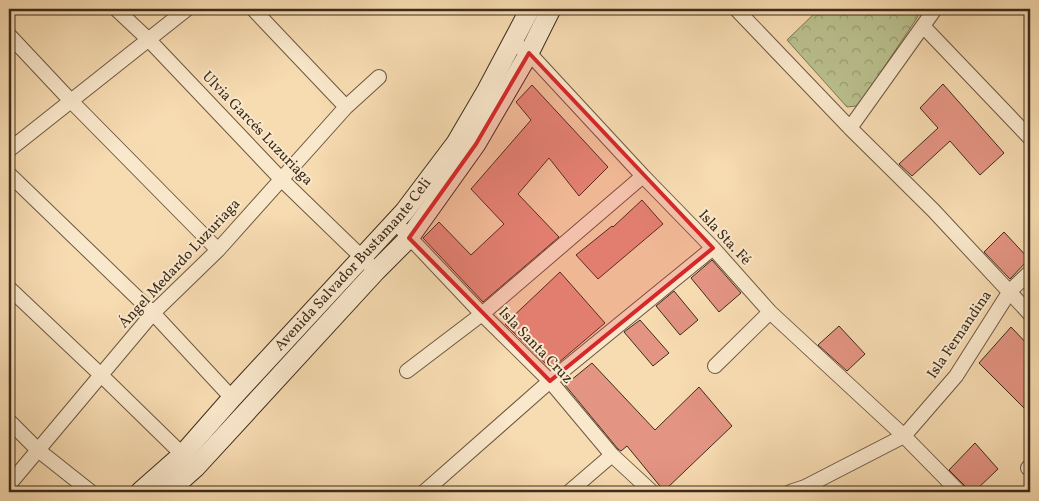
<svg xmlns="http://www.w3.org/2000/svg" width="1039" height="501" viewBox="0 0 1039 501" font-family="Vollkorn,serif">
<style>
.forest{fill:url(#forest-crowns);stroke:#7c7655}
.building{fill:#e49483;stroke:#3d2c1c}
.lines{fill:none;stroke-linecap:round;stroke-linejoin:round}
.street-casing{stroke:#6c5841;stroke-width:16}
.secondary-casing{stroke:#3d2c1c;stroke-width:21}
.street{stroke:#fae8cc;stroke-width:14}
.secondary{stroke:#fae8cc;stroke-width:19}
.marked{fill:#d62828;fill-opacity:0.2;stroke:#d62828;stroke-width:4;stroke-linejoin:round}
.labels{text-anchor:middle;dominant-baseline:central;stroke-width:4;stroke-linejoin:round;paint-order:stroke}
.street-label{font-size:15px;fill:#3d2c1c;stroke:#fae8cc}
</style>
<defs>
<pattern id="forest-crowns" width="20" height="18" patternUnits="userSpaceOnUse" patternTransform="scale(1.25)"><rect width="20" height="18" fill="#bac18e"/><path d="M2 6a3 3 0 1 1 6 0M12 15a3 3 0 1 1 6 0" fill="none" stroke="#989d73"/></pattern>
</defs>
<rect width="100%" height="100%" fill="#f7dbb1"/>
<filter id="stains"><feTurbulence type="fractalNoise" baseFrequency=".004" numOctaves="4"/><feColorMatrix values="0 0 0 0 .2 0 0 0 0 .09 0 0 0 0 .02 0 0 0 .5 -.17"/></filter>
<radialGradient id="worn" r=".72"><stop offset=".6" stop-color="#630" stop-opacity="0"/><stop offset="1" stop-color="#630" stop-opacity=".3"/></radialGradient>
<path class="forest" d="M819,9H923L866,94L856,106L847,107L787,40Z"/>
<path class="building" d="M943,84L1004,153L980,175L950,141L912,176L899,164L938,128L920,108Z
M532,85L608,167L579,196L549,158L518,194L559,237L483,302L423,238L439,222L471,255L504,224L471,189L531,120L516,102Z
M642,200L663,224L598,279L576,255L612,226L613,227Z
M1004,232L1029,259L1010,279L984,252Z
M712,260L741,293L719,312L691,278Z
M560,272L605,323L551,369L505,324Z
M674,291L698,320L680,335L656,306Z
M640,320L669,353L653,366L624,332Z
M839,326L865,354L847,371L818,345Z
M1011,327L1030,347V414L979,363Z
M592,363L655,430L699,387L732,426L664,491L627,446L621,451L618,449L565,385Z
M975,443L998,469L974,492H968L965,486L949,470Z"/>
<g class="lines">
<defs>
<path id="street" d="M116,9L149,40L281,179L376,271
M253,9L346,107
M736,9L850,128L933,210L1030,314
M923,26L1030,138
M9,35L71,101L218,250
M513,43L529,53L643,176L713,248L770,312L904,436L959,492
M850,128L935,9
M9,150L187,9
M9,174L153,313L232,398
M395,222L482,314L550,381L612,455L652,492
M9,288L102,376L188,460
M715,366L770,312
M407,371L482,314L643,176
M9,421L38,450L91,492
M1028,468L1030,466
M12,481L153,313L218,250L346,107L379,77
M424,492L550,381L713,248
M569,492L612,455
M790,492L805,487L904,436L956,376L1010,291L1030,272"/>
<g id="secondary">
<path id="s1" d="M140,492L182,455L232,398L404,212L456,143L487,90L530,9"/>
<path d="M168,492L195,468L376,271L409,238L476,144L529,53L551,9"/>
</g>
</defs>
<use href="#street" class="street-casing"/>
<use href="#secondary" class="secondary-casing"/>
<use href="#street" class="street"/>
<use href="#secondary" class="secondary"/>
</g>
<path class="marked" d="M529,53L713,248L550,381L409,238L476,144Z"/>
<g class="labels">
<g class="street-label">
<text transform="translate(257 129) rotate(46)">Ulvia Garcés Luzuriaga</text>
<text transform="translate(724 238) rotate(47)">Isla Sta. Fé</text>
<text transform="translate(180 264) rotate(-47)">Ángel Medardo Luzuriaga</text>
<text stroke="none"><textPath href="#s1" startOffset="312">Avenida Salvador Bustamante Celi</textPath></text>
<text transform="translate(960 335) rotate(-56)">Isla Fernandina</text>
<text transform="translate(535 346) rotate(46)">Isla Santa Cruz</text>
</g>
</g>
<rect width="1039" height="501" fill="none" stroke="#f7dbb1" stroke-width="30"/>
<rect x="10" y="10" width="1019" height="481" fill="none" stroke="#3d2c1c" stroke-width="2.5"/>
<rect x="15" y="15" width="1009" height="471" fill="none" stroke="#3d2c1c"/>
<rect width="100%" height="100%" filter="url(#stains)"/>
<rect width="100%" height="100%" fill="url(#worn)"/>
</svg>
